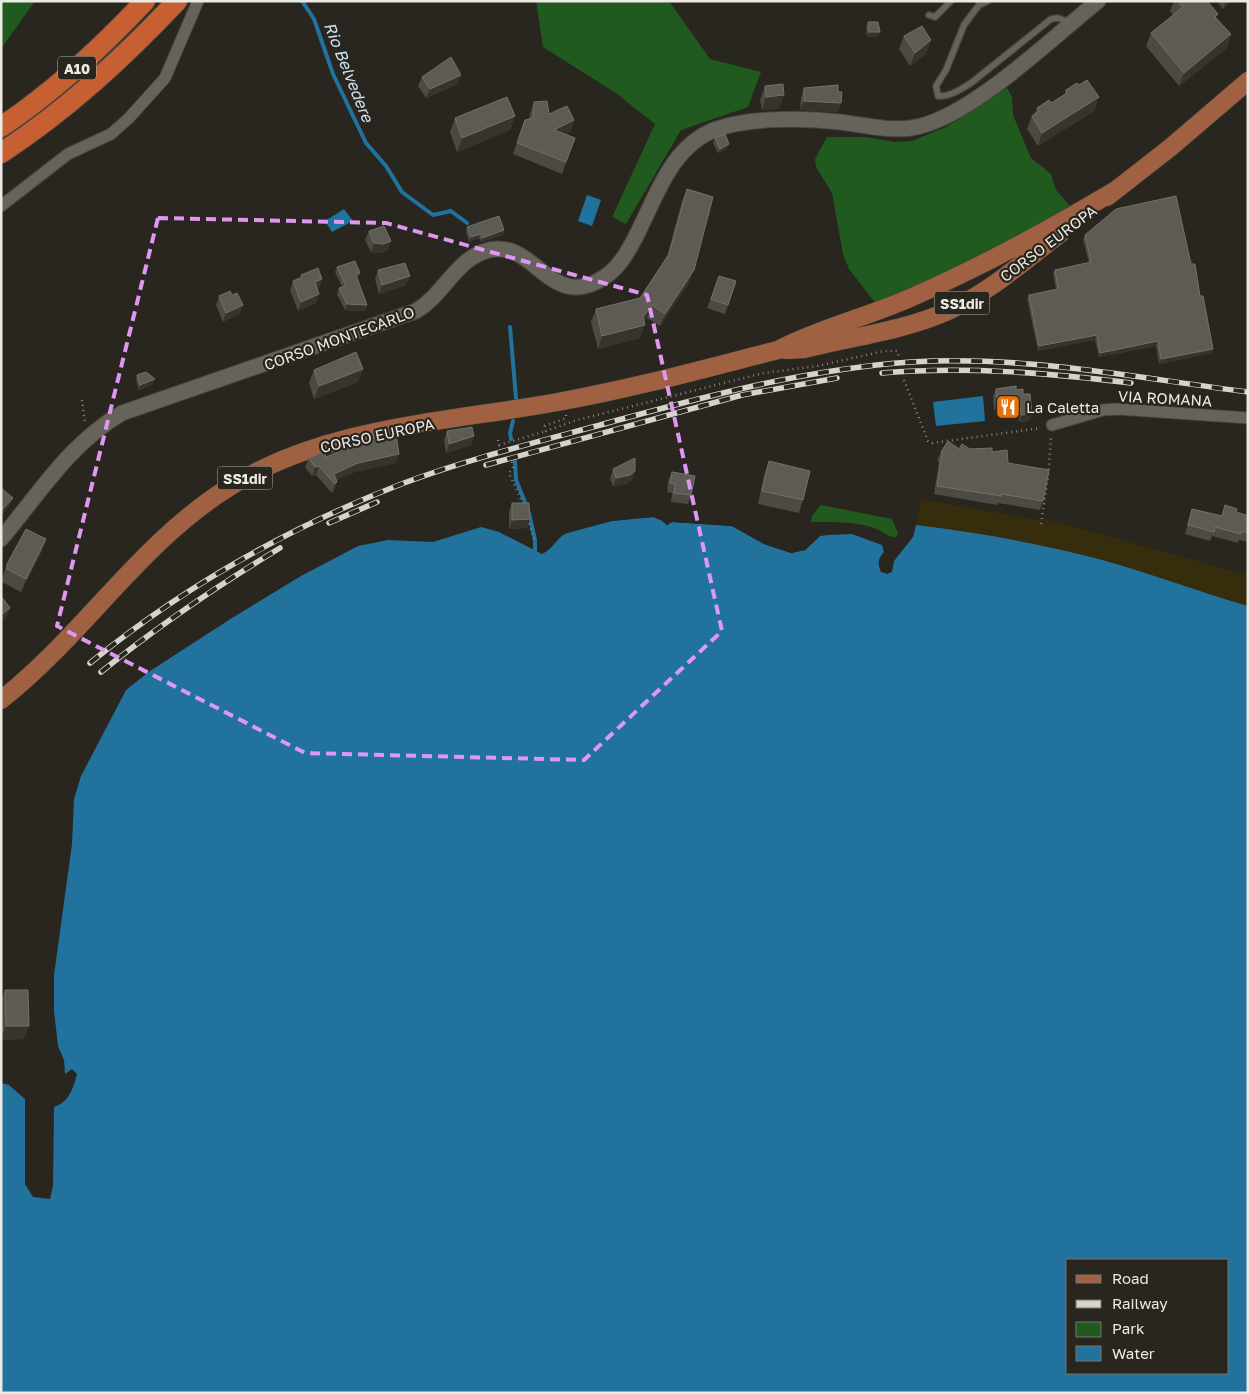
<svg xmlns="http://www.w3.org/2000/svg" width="1249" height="1394" viewBox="0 0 1249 1394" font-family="'Golos Text',sans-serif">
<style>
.green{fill:#215a1e}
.sand{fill:#352d0c}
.water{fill:#21729d;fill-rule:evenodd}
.pier{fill:#28261e}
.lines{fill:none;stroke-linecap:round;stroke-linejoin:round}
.stream{stroke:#21729d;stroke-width:4}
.service-casing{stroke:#45443d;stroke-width:8}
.minor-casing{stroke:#45443d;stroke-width:13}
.secondary-casing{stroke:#45443d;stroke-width:17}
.primary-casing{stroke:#45443d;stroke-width:19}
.motorway-casing{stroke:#45443d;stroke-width:22}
.path{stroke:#87867f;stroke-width:2.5;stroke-dasharray:1 4;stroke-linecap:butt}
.service{stroke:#66635a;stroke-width:5.5}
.minor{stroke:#66635a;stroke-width:11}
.secondary{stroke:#66635a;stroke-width:15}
.primary{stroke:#a06143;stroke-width:18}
.motorway{stroke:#c66033;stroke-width:20}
.rail-casing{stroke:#d4d3cc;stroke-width:5.5}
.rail{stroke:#28261e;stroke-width:4;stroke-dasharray:11;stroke-linecap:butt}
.wall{fill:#4c4a42}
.shaded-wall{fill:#36342c}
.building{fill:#5d5b54;stroke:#73726a}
.marked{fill:none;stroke:#de98f2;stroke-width:4;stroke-dasharray:10 6;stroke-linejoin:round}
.labels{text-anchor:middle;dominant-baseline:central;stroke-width:4.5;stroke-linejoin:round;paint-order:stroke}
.shield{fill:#28261e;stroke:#b0afa9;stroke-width:1}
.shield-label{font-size:14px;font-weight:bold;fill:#ebeae4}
.street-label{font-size:15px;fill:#ebeae4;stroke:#28261e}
.poi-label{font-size:15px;fill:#ebeae4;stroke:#28261e;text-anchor:start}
.water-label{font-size:16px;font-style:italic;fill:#cbe1f0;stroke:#28261e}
</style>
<rect width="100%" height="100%" fill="#28261e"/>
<path class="green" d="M1,1H35L1,49Z
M536,1H669L710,59L761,72L748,107L681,130L626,224L612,217L655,124L617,94L543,47Z
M1007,88L1012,97L1013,115L1031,158L1051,174L1056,190L1070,206L966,265L876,304L849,269L843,254L832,193L816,167L815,159L827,137H867L894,142L912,141L946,127Z
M821,505L892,519L898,533L896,537C888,538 882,530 874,528C854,521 832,522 811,522L812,516Z"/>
<path class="sand" d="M921,499L1044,521L1046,519L1248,575V606L1094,558L1020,542L916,525Z"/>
<path class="water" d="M587,195L601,200L592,226L578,221Z
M344,209L353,221L332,232L325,221Z
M983,396L985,421L936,426L933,402Z
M653,517L661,520L667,525L672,522L732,526L764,544L791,553L805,550L820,536L828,535L852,534L882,545L884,552C878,559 877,563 881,572L887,574L892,572L894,561L913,537L916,525C975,532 1037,543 1095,558C1147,572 1197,591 1248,606V1393H1V1083L9,1085L25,1099V1184L33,1197L50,1199L53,1186L54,1107C69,1102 73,1089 77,1074L72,1069L65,1074L64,1060L58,1046L54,1011V975L72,844L74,799L81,776L126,690L150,671L232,618L301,576L358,546L388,540L433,542L481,527L499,532L542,554C553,549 556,539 565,534C584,522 631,519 653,517ZM1068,1260H1228V1373H1068Z"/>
<path class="pier" d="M653,515L663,517L667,522L672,519L709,520L733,523L765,542L791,551L803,547L819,534L820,536L805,550L791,553L764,544L732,526L672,522L667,525L661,520L653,517L612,521L564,534L567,531L583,525L612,519Z"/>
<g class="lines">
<path class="stream" d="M302,1L314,19L333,74L366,143L386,166L402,192L433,215L451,211L467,223
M510,327L516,398
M511,439L510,433L513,421
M515,461L516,480L527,507
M529,513L535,540V550"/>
<defs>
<path id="service" d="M979,1V5L964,25L946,70L936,86L938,96C950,97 961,89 971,83L1051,19L1058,18L1069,22
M979,5L988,1
M929,15L935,17L951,1"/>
<path id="minor" d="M1,206L68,154L111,134L129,118L165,78L198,1
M1052,425L1103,410L1118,409L1248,418"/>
<path id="secondary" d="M1,539C39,494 69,444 122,413L416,311C444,295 456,258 489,250C536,239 551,315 606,276C619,267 627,253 634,240C655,201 669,148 714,130C747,117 805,118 840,122C863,125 888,131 911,128C967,121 1053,37 1098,1"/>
<path id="primary" d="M1107,197L1171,147L1248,81
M786,350L804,349C851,337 903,331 948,311C990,292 1024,261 1061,233
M1,700C84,635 140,542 231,486C329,425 452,422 563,401C635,388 707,368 778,350C820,328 867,317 910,298C981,267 1049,230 1116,190"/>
<path id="motorway" d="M1,127C55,91 101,48 145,1
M1,153C67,110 123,58 177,1"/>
</defs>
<use href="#service" class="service-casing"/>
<use href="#minor" class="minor-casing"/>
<use href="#secondary" class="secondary-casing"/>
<use href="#primary" class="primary-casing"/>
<use href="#motorway" class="motorway-casing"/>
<path class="path" d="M904,380L928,441L932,443L1041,428
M82,400L85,423
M566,415V418L545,426L546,431L577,420L764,373L817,366L884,351H897L899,357
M498,440L499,445L546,431
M512,462L513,467L509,473L523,504
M528,519L534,539
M1041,524L1048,478L1051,437"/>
<use href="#service" class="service"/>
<use href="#minor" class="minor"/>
<use href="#secondary" class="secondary"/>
<use href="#primary" class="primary"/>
<use href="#motorway" class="motorway"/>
<defs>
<path id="rail" d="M882,373C965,366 1049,373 1131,383
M486,465L742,395L837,378
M329,523L377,502
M90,663C183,587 292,526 404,483C473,457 550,439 622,419C718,393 811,369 911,362C1024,355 1137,378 1248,392
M101,672C158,626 217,586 280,548"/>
</defs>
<use href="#rail" class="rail-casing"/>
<use href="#rail" class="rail"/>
</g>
<path class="wall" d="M1174,1H1209L1208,2L1217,19L1231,34L1227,48L1179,86L1146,46L1151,33L1173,15L1170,11Z
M1217,1H1231L1223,9Z
M868,22L878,36L867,37L866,27Z
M904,36L931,40L926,54L910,66L899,49Z
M422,77L458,84L426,98L418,86Z
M1079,85L1099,97L1094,111L1038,146L1027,129L1032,116L1035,113L1037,108L1051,103L1064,95L1066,90Z
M765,86L784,95L779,109L762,110L760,100Z
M804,88L838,112L800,110L801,97Z
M534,102L549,114L574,120L570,132L565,134L575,138L562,174L513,154L525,120L529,119L530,114Z
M515,116L510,130L457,152L450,132L455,118Z
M715,138L727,149L718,153L713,143Z
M687,189L689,283L660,326L647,318L644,322L640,338L598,349L591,322L596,309L640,298L667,257L682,201Z
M467,227L504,230L503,235L481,242L479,238L469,242L466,232Z
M369,231L388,250L380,253L371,252L365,240Z
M1085,235L1191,264L1213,349L1212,353L1159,364L1156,346L1099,357L1095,340L1038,351L1027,299L1029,295L1056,289L1053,274L1055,270L1089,263L1083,240Z
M337,267L358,279H357L367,305L365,311L345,310L337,294L339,288L342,287L335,272Z
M378,270L410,276L406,285L379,294L375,279Z
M301,275L322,279L319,288H317L319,294L316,303L298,311L290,290L293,281L300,278Z
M719,276L736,281L725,314L707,308Z
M232,295L243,305L239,314L223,322L216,305L219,296Z
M363,369L358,382L314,399L309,383L314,370Z
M137,375L153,384L139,390L136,380Z
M996,389L1016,390L1023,394L1032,414L1029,421L1019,422L1018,409L994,411L993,396Z
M447,431L471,445L446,453L444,440Z
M959,449H970L992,452L1008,463L1043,501L1040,510L998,503L997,505L934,494L939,462L937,460L941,452Z
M399,454L396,463L355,472L336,480L334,491L332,493L316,475L312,476L305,467L309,458Z
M769,461L803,500L799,513L758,504L764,475Z
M613,469L635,471L632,480L627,484L613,487L610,478Z
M672,472L691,495L688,504L671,502L672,493L667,492L668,481Z
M512,503L530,519L527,528L509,529V512Z
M1225,505L1245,519H1248V540L1247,542L1239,540L1238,543L1212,536L1210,541L1185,534L1189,518L1192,509L1221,516Z
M46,539L41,553L21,592L2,582V578L7,564Z
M5,990L24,1039L1,1040V1000Z"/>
<path class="shaded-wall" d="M1226,1H1231L1223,9Z
M869,32H880L878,36L867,37Z
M1231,34L1227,48L1179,86L1184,73Z
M931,40L926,54L910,66L915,53Z
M461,75L458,84L426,98L430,89Z
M784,95L779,109L762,110L766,97Z
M1099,97L1094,111L1038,146L1042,133Z
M804,101L841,103L838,112L800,110Z
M515,116L510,130L457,152L462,138Z
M574,120L570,132L550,142L554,130Z
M729,144L727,149L718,153L720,149Z
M504,230L503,235L481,242L482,238Z
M481,234L479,238L469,242L471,237Z
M391,241L388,250L380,253L371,252L374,243Z
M694,270L689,283L660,326L665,314Z
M360,273L358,279L354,281L356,275Z
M410,276L406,285L379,294L382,285Z
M322,279L319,288L311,291L315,282Z
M319,294L316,303L298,311L301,302Z
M347,304L367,305L365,311L345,310Z
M243,305L239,314L223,322L226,313Z
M652,305L647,318L641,326L645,325L640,338L598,349L602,336L643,317Z
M1097,335L1095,340L1038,351L1039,346Z
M1158,341L1156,346L1099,357L1100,353Z
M1213,349L1212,353L1159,364L1161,359Z
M363,369L358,382L314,399L319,386Z
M155,379L153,384L139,390L140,385Z
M1020,402L1018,409L994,411L997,403Z
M1032,414L1029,421L1019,422L1021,415Z
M474,436L471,445L446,453L449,444Z
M399,454L396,463L355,472L333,482L334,474L358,463Z
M319,466L316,475L312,476L315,467Z
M635,471L632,480L627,484L613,487L616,478Z
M337,482L334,491L332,493L335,484Z
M13,498L9,507L1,516V511Z
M530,519L527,528L509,529L512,520Z
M46,539L41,553L21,592L26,579Z
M10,608L7,617L1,622V615Z
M6,1026H29L24,1039L1,1040Z"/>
<path class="building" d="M1178,1H1207L1218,14L1215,17L1231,34L1184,73L1151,33L1183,7Z
M868,22H878L880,32H869Z
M922,26L931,40L915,53L904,36Z
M451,57L461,75L430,89L422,77Z
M1087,80L1099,97L1042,133L1032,116L1039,111L1037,108L1049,100L1051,103L1067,93L1066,90L1077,83L1079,85Z
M783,84L784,95L766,97L765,86Z
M838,85V92H842L841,103L804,101V88Z
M507,97L515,116L462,138L455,118Z
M547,101L549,114L567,106L574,120L554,130L575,138L566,162L517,143L525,120L533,118L534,102Z
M725,134L729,144L720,149L715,138Z
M687,189L713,197L694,270L665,314L652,305L643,317L645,325L602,336L596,309L640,298L669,254Z
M1176,196L1191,264H1195L1200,296H1203L1213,349L1161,359L1158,341L1100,353L1097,335L1039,346L1029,295L1058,289L1055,270L1091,262L1085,235L1116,209Z
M499,216L504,230L482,238L481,234L471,237L467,227Z
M384,226L391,241L383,244L374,243L369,231Z
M355,261L360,273L356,275L367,305L347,304L339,288L346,286L337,267Z
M405,263L410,276L382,285L378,270Z
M318,268L322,279L315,282L319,294L301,302L293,281L302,277L301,275Z
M719,276L736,281L728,305L711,299Z
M230,291L232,295L237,293L243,305L226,313L219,296Z
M356,352L363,369L319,386L314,370Z
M146,372L155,379L140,385L137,375Z
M1016,386V390L1023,389V394H1030L1032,414L1021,415L1020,402L997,403L996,389Z
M472,427L474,436L449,444L447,431Z
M396,434L399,454L358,463L334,474L337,482L335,484L319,466L315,467L309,458L324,452L326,457L366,440Z
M948,441L959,449L962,444L970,449L992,448V452L1007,450L1008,463L1049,470L1043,501L1001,494V496L937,486L942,453L941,452Z
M635,458V471L630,475L616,478L613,469Z
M769,461L810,471L803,500L762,491Z
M672,472L695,476L691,495L674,493L675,484L670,483Z
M1,488L13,498L1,511Z
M512,503H529L530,519L512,520Z
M1225,505L1237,509L1236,512L1246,515L1245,519H1248V533L1242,531L1241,534L1215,527L1214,532L1188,525L1192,509L1222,516Z
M26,529L46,539L26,579L7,569V564Z
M1,596L10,608L1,615Z
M5,990H28L29,1026H6Z"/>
<path class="marked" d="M158,218L386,223L647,295L722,631L584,760L305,753L57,626Z"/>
<defs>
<symbol id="restaurant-square" viewBox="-11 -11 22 22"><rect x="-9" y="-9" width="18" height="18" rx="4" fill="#e8710a" stroke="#28261e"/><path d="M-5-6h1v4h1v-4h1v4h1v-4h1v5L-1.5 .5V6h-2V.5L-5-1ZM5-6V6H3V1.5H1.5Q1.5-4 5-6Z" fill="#fff"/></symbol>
</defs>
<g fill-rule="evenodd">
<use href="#restaurant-square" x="994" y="393" width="28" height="28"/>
</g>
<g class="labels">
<g class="shield">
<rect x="58" y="56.5" width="38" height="23" rx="4"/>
<rect x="934.5" y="291.5" width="55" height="23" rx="4"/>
<rect x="217.5" y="466.5" width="55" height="23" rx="4"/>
</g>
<g class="shield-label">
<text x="77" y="68">A10</text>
<text x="962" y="303">SS1dir</text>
<text x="245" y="478">SS1dir</text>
</g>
<g class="street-label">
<text transform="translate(1048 243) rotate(-37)">CORSO EUROPA</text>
<text transform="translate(339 338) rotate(-20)">CORSO MONTECARLO</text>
<text transform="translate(1165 398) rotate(3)">VIA ROMANA</text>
<text transform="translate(377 435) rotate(-12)">CORSO EUROPA</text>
</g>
<g class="poi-label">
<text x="1026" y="407">La Caletta</text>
</g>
<g class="water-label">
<text transform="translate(349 72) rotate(68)">Rio Belvedere</text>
</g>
</g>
<rect width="1249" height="1394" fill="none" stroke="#ebeae4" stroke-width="5"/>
<rect x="1066" y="1259" width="162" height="115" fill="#28261e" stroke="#76746d"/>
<rect x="1076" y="1275" width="25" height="8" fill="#a06143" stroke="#76746d"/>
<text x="1112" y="1284" font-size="15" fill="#ebeae4">Road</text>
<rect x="1076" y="1300" width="25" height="8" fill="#d4d3cc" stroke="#76746d"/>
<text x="1112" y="1309" font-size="15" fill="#ebeae4">Railway</text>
<rect x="1076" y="1322" width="25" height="15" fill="#215a1e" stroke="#76746d"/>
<text x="1112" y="1334" font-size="15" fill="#ebeae4">Park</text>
<rect x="1076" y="1346" width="25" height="15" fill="#21729d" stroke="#76746d"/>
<text x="1112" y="1359" font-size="15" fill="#ebeae4">Water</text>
</svg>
